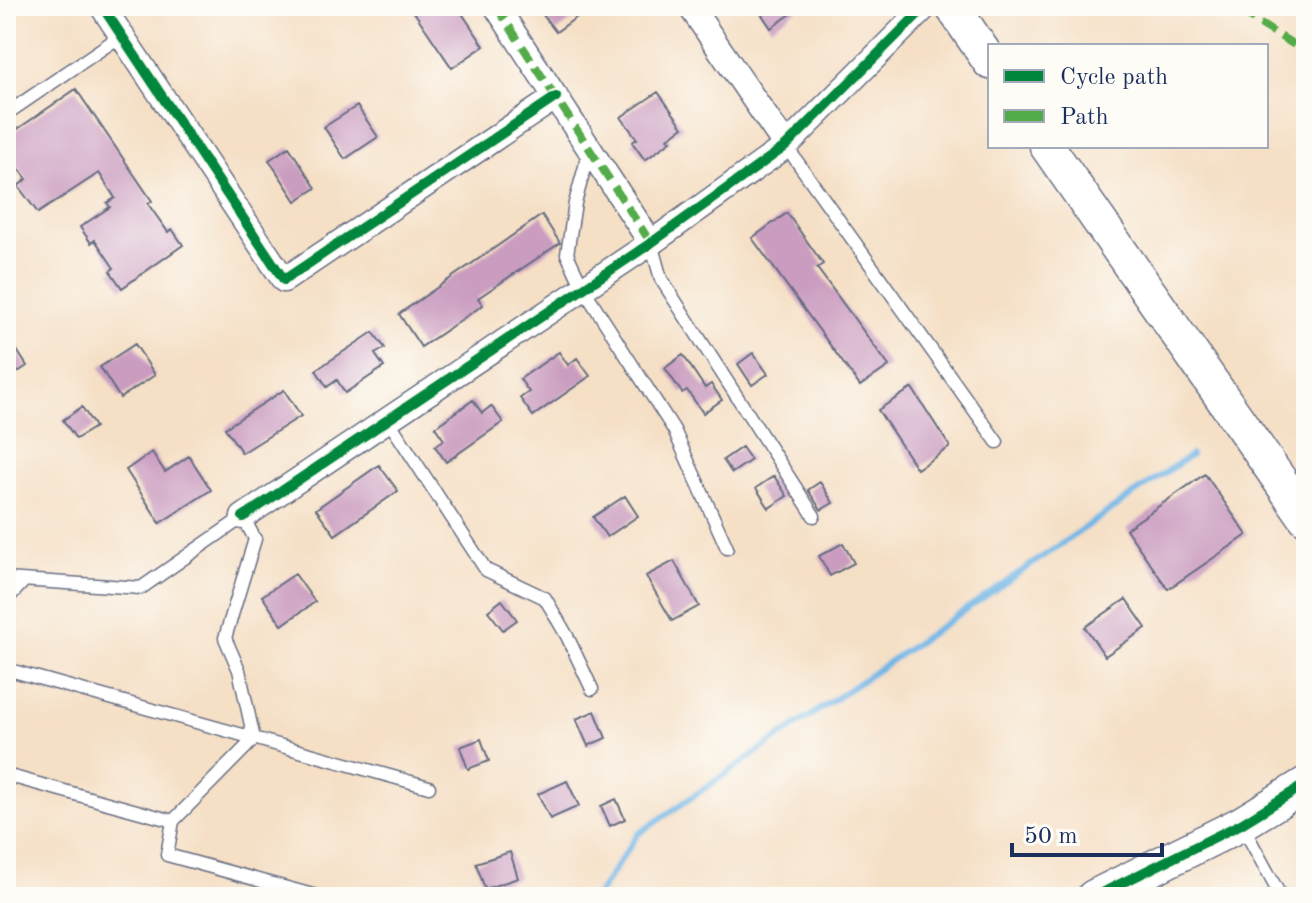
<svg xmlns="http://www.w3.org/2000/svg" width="1312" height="903" viewBox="0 0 1312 903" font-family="'Old Standard TT',serif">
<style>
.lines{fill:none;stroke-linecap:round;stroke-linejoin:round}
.stream{stroke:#6fb5e6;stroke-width:6}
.building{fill:#ca9cc0}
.lane-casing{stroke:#676d82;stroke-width:15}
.street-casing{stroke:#676d82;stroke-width:27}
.secondary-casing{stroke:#676d82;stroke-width:37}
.lane{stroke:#fff;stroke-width:12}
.street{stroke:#fff;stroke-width:24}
.secondary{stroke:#fff;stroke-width:34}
.quiet{stroke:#52ab49;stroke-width:8;stroke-dasharray:16 8;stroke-linecap:butt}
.cycleway-casing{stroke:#fdfcf7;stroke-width:15}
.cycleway{stroke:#00873e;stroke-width:10}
</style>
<rect width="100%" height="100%" fill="#fdfcf7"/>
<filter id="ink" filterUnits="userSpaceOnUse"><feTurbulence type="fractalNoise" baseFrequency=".0125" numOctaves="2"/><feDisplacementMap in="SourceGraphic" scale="16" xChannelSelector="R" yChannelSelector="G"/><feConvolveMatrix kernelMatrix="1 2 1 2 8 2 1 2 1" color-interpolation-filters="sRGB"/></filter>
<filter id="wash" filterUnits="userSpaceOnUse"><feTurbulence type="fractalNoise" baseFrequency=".006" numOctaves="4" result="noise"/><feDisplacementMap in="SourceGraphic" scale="32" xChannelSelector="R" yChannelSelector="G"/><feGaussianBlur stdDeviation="1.8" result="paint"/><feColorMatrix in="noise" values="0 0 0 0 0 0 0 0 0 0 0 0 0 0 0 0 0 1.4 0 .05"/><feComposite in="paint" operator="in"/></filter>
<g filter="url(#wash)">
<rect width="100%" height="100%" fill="#f5dfc5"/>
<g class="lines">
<path class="stream" d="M596,897L638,834L1191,455"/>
</g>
<g id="blocks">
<path class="building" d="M410,6H457L484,46L452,68Z
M544,6H592L556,32L543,15L548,12Z
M756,6H802L771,28Z
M76,89L152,201L148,204L168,232L172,229L183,245L122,288L110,271L114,268L95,240L91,243L80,227L110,207L107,203L115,198L99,173L38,213L18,186L27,179L6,151V137Z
M658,92L683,127L668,138L671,141L645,160L632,142L637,139L621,117Z
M357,106L378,137L345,159L324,127Z
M289,147L316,188L296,201L269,160Z
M787,213L823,264L817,268L889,366L860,386L752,238Z
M542,215L560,243L478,298L483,305L421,347L399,314Z
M373,332L385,348L375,354L384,367L345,393L337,380L327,387L316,370Z
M6,333L27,366L6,380Z
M135,344L155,375L120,398L100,367Z
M559,352L568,365L577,358L590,376L533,416L520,398L529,392L520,379Z
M753,353L768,374L752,385L738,364Z
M683,355L705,388L711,384L722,400L703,413L687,390L682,393L665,368Z
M912,388L950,447L917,469L878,410Z
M284,390L301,416L242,453L225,428Z
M473,400L482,413L491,406L503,422L446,462L435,446L444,440L435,427Z
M82,407L95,427L76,439L63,420Z
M742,447L751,460L732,473L723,460Z
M152,452L165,472L189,456L211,490L160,523L126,470Z
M379,465L398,491L335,535L316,509Z
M1205,474L1247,535L1168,589L1126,529Z
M774,476L787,496L769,508L756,488Z
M820,482L833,503L821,510L808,490Z
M625,496L638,516L607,537L593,517Z
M843,543L854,563L830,576L819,556Z
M674,561L699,606L672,621L646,576Z
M295,574L315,602L282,625L262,596Z
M1126,599L1146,628L1105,656L1085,627Z
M502,600L517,620L503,630L488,611Z
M595,711L606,738L588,746L576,719Z
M481,739L489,761L468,769L460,747Z
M567,781L579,806L550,819L538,794Z
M616,799L625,819L610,826L601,806Z
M510,852L518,878L485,889L476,863Z"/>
</g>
</g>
<g filter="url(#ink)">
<use href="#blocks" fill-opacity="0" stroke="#676d82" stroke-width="2"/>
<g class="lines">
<defs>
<path id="lane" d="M6,114L122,35
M786,146L997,442
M589,152L575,203L567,254L583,288L674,430L727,548
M651,243L661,279L814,516
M388,420L486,570L545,598L567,636L592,689
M6,579L141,588L243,517L255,539L225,638L239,670L254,739L173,821
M6,600L24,581
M6,669L429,787
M6,775L173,821L167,855L320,897
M1243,827L1281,897"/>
<path id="street" d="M102,6L284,280L556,97
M496,6L651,243
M690,6L786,146
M243,517L651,243L786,146L926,6"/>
<path id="secondary" d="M952,6L990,62
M1047,146L1306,518
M1094,897L1241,824L1306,784"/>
</defs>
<use href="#lane" class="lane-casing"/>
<use href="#street" class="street-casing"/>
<use href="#secondary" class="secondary-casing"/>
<use href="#lane" class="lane"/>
<use href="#street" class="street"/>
<use href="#secondary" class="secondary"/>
<path class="quiet" d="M496,6L651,243
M1216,6L1247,16L1306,52"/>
<defs>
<path id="cycleway" d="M102,6L284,280L556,97
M243,517L651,243L786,146L926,6
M1094,897L1241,824L1306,784"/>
</defs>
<use href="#cycleway" class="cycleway-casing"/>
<use href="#cycleway" class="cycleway"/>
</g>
</g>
<rect width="1312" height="903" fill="none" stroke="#fdfcf7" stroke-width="32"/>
<rect x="988" y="44" width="280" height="104" fill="#fdfcf7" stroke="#a3aaba" stroke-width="2"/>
<rect x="1004" y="70" width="40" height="12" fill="#00873e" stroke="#a3aaba" stroke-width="2"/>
<text x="1060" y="84" font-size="24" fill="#1b2f5e">Cycle path</text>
<rect x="1004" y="110" width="40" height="12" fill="#52ab49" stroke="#a3aaba" stroke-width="2"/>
<text x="1060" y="124" font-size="24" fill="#1b2f5e">Path</text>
<path d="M1012 843v12h150v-12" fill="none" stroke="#1b2f5e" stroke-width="4"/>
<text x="1024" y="843" font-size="24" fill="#1b2f5e" stroke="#fdfcf7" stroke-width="6" paint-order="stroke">50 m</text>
</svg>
